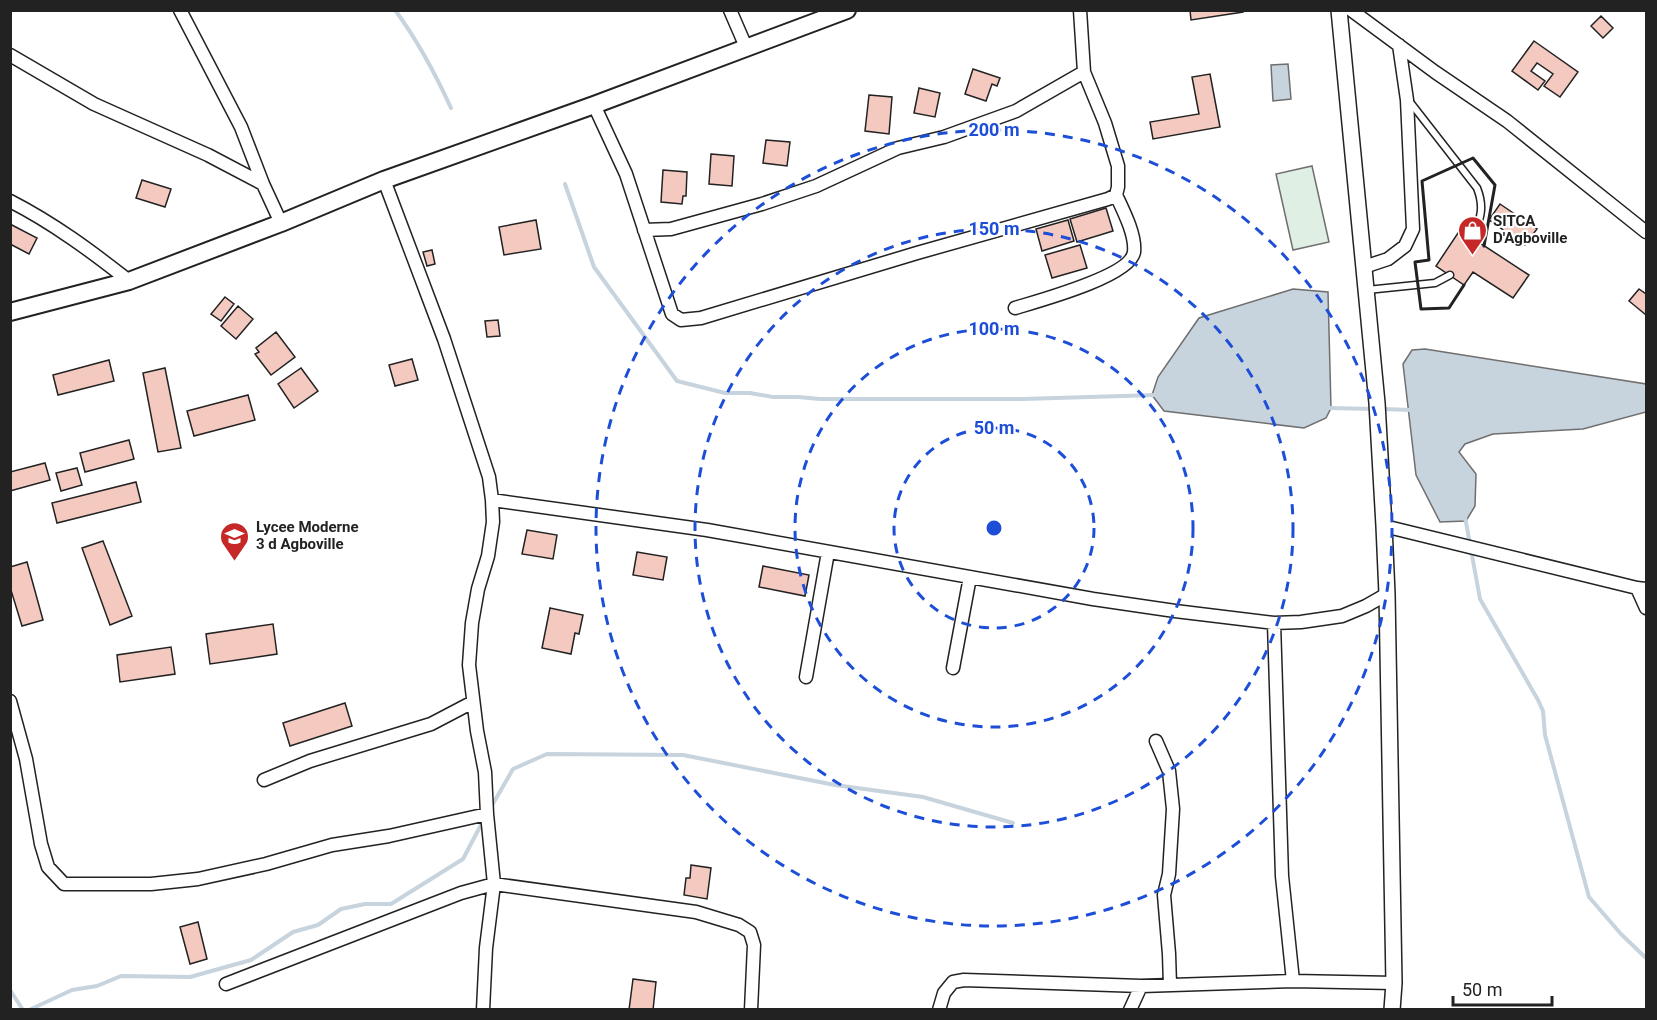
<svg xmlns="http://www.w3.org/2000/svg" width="1657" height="1020" viewBox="0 0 1657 1020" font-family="Roboto,sans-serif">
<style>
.green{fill:#e0efe3;stroke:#6f6f6f;stroke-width:1.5}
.water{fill:#c7d3dd;stroke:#6f6f6f;stroke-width:1.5}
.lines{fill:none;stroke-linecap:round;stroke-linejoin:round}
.stream{stroke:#c7d3dd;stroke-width:4}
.building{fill:#f3c9c0;stroke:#222;stroke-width:1.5}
.service-casing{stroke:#222;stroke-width:9}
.minor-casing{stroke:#222;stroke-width:15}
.tertiary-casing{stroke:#222;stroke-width:18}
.secondary-casing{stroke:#222;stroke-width:20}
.service{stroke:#fff;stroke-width:6}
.minor{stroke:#fff;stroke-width:12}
.tertiary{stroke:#fff;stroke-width:15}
.secondary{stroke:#fff;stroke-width:16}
.wall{stroke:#222;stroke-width:3}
.ring{fill:none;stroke:#1d4ed8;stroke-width:3;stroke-dasharray:10 8}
.labels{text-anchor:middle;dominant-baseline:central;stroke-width:4.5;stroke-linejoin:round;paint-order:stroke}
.poi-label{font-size:15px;font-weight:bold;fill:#222;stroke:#fff;text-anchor:start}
.centre{fill:#1d4ed8;stroke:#fff;stroke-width:3}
.ring-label{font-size:18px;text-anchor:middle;font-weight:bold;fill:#1d4ed8;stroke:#fff;stroke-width:4.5;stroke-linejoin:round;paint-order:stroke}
</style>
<rect width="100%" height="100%" fill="#fff"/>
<path class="green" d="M1312,166L1329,242L1293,250L1276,174Z"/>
<path class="water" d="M1288,64L1291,99L1273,101L1271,65Z
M1293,289L1328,292L1331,408L1326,418L1304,428L1164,411L1152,395L1158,377L1199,318Z
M1425,349L1646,384V412L1583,429L1493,434L1465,444L1459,452L1476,474L1475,506L1466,521L1440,522L1416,475L1403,364L1412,350Z"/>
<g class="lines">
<path class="stream" d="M395,10C418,41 435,73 451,108
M565,184L594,267L677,381L725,393H750L773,397H798L820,399H1023L1156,395
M1328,408L1375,409
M1382,409L1411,410
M1465,517L1480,599L1538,700L1543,711L1545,735L1589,897L1621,934L1646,958
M490,809L513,769L547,754L683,755L835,785L923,797L1013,823
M10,990L23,1010
M29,1010L72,990L97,986L121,976L190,977L251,960L293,932L318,925L341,909L365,904H391L463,859L483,821"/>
</g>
<path class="building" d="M1190,10H1243V12L1191,20Z
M1601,16L1613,28L1603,38L1591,26Z
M1534,41L1578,72L1560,97L1544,86L1553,74L1537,63L1531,71L1545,81L1538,90L1512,71Z
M973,69L1000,78L997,86L992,84L986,101L965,94Z
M1210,74L1220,127L1153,139L1150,122L1199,114L1192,77Z
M919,88L940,93L935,117L914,113Z
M869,95L892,97L889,134L865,131Z
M766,140L790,142L787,166L763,163Z
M711,154L734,156L732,186L709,184Z
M663,170L687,172L686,196H683L682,204L661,202Z
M142,180L171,189L165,207L136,198Z
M1500,204L1537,229L1525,245L1489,220Z
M1106,208L1113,231L1077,242L1070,219Z
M536,220L541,249L504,255L499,227Z
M1068,220L1074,241L1042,251L1036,229Z
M10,224L37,238L29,254L10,244Z
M1460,230L1529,275L1513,298L1473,272L1464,285L1436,266Z
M1080,245L1087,268L1052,278L1045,255Z
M432,250L435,264L427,266L423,252Z
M1639,289L1646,294V315L1629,301Z
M225,297L234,304L221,321L211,314Z
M238,306L253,319L236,339L221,326Z
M498,320L500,336L487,337L485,321Z
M276,332L295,357L271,375L255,354L259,352L256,348Z
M412,359L418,380L395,386L389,365Z
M109,360L114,381L58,395L53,375Z
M165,368L181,448L158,452L143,373Z
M301,368L318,391L294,408L278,384Z
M248,395L255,420L194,436L187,411Z
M129,440L134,459L85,472L80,453Z
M45,463L50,480L10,491V472Z
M77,468L82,485L61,491L56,473Z
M136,482L141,502L57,523L52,503Z
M527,530L557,535L553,559L522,554Z
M103,541L132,616L110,625L82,548Z
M637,552L667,557L663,580L633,575Z
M27,562L43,620L22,626L10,587V567Z
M763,566L809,575L805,596L759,587Z
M550,608L583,615L579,634L575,633L571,654L542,648Z
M273,624L277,654L210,664L206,634Z
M171,647L175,674L120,682L117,655Z
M345,703L352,726L290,746L283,723Z
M691,865L711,868L707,899L684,895L686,878H690Z
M198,922L207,959L190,964L180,927Z
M633,979L656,982L653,1010H629Z"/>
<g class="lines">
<defs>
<path id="service" d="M1410,102L1477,188C1485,208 1480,219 1473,238
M1367,290L1435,283L1450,275"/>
<path id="minor" d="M180,10L241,127L263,184L281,223
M730,10L746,47
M1351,10L1435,72L1507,121L1646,232
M10,55L94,104L208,155L263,184
M594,105L626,174L672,314L681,320L701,318L917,253L1108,199L1116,195L1118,187V166L1105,123L1084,72L1080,10
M384,180L444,339L489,477L492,500L493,522L488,556L478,589L472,623L469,665L477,731L485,772L487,814L494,884L486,948L483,1010
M10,201C53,223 91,251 129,281
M644,230L671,229L762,204L816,186L898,148L944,137L1016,111L1084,72
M1364,267L1388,259L1405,246L1413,229L1407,100L1399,45
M1015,308C1038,301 1131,276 1134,252C1136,235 1123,210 1116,195
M492,500L707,530L1093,599L1175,611L1274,623L1301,622L1342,616L1366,606L1387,594
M1384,526L1637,588L1646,589
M1637,588L1646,608
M1274,623L1282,876L1293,981
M953,668L970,577
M806,677L828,552
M10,701L26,759L41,844L48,867L64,884H151L198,879L266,864L332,845L389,836L487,814
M1156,741L1169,771L1173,809L1169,874L1164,895L1169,954L1170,985
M264,780L310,761L431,724L473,702
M226,984L461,893L494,884L696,912L739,925L750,932L754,945L751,1010
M939,1010L944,993L953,982L964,980L1141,986L1293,981L1394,983
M1130,1010L1141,986"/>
<path id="tertiary" d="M1339,10L1377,403L1384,526L1387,594L1394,983L1392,1010"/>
<path id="secondary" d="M10,312L129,281L281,223L384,180L594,105L847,10"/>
</defs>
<use href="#service" class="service-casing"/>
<use href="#minor" class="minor-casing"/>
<use href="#tertiary" class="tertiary-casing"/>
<use href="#secondary" class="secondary-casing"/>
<use href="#service" class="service"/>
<use href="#minor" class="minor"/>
<use href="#tertiary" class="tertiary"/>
<use href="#secondary" class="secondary"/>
<path class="wall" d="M1464,285L1449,308L1421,309L1415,262L1429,260L1422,181L1473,158L1495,185L1484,246"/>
</g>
<g class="ring">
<circle cx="994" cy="528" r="100"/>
<circle cx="994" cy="528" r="199"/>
<circle cx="994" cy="528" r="299"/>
<circle cx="994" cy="528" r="398"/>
</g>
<defs>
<symbol id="shop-pin" viewBox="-11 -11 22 30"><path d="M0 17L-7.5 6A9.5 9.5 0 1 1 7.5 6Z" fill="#c62828" stroke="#fff"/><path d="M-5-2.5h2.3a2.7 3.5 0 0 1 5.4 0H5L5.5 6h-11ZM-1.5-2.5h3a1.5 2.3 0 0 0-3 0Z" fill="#fff"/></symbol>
<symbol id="school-pin" viewBox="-11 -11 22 30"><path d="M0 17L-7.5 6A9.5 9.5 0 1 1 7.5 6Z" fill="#c62828" stroke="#fff"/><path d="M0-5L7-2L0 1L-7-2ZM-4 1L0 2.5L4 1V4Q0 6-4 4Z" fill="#fff"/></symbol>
</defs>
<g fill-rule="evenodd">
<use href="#shop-pin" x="1456" y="214" width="33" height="45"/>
<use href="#school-pin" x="218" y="520" width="33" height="45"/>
</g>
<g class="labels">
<g class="poi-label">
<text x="1493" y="221">SITCA<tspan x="1493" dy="17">D'Agboville</tspan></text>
<text x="256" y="527">Lycee Moderne<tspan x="256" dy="17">3 d Agboville</tspan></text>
</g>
</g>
<circle cx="994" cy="528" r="9" class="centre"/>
<g class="ring-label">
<text x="994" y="136">200 m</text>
<text x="994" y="235">150 m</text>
<text x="994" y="335">100 m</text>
<text x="994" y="434">50 m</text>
</g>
<rect width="1657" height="1020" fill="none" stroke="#222222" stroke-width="24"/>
<path d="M1453 996v9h99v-9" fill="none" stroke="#222222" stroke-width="3"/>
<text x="1462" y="996" font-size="18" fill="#222222" stroke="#ffffff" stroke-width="4.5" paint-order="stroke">50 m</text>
</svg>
